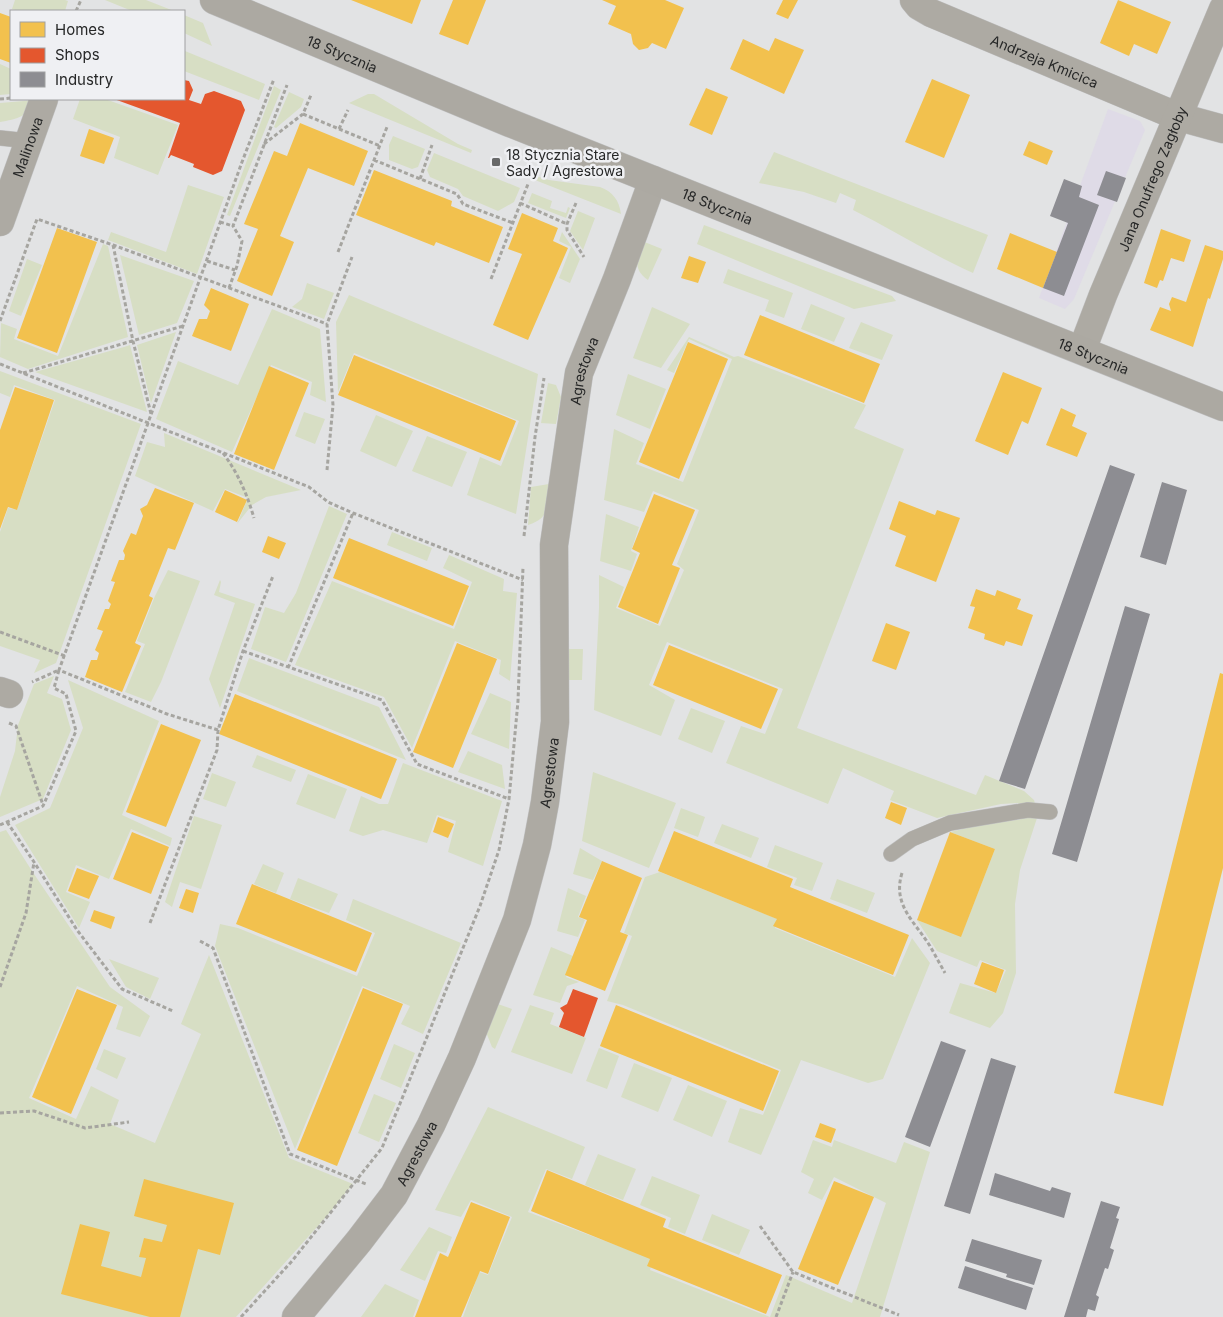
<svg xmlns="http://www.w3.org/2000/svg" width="1223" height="1317" viewBox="0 0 1223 1317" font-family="Inter,sans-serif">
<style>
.industrial{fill:#dfdbe7}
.green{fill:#d7dec4}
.homes{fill:#f2c14e}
.shops{fill:#e4572e}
.industry{fill:#8d8d92}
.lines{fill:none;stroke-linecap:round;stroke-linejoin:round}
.service-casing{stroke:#c0c1c2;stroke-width:16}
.minor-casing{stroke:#c0c1c2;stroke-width:29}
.secondary-casing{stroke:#c0c1c2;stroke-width:29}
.path{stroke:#a6a5a0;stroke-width:3;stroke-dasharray:4 2.5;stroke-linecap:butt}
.service{stroke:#adaaa3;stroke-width:15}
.minor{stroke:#adaaa3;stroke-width:28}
.secondary{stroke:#aca9a2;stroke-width:28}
.poi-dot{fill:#686969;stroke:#eff0f3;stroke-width:2}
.labels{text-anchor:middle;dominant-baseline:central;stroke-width:5;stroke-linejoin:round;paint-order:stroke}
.street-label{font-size:14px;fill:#262727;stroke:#eff0f3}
.poi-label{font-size:14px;fill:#262727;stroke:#eff0f3;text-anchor:start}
</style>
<rect width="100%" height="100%" fill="#e2e3e4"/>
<path class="industrial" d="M1108,109L1140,121L1145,130L1074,299L1065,309L1039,298Z"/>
<path class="green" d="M15,0H65L68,1L65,11H19L12,9Z
M105,0H146L174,11H132Z
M184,15L203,23L212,46L184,33Z
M185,51L265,84L259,100L184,71Z
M0,64L11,69V94L0,95Z
M274,86L281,90L230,216L227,215Z
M289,92L304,99L301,107L276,128L274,127Z
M368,94H374L458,144L472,150L471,153L349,103Z
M80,99H105L178,125L158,175L114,158L120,137L73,119Z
M35,100C28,117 17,119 0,122V103Z
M393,136L425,149L418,167L412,169L389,160V145Z
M774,152L988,235L973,273C931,254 893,230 853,210L856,200L840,193L836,203L804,192L759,183Z
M434,153L520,188L514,202L498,211L463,196L458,189L430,177L427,170Z
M536,176L549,180L600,187C613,192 619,200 621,214L535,180Z
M188,185L224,197L197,274L108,240L111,232L166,252Z
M532,193L552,201L550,208L566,213L568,207L570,208L566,218L528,203Z
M578,211L595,218L583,250L570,231Z
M704,225L892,296L896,301L854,309L697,244Z
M562,232L580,259L570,283L559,278L571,247L559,241Z
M642,241L662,249L648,280C632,269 637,257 642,241Z
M103,244L108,246L128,337L28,369L0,357L1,323L17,329L14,339L58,356Z
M120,255L194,281L177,323L139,335Z
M27,259L42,265L21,316L9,311Z
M728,269L793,293L784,318L765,311L769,300L723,283Z
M307,283L334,293L324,319L292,307L302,299Z
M349,295L538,374L516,514L467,495L480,457L501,466L519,421L354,353L338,392L336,322Z
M811,304L845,318L834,342L801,329Z
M652,307L690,324L661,368L633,358Z
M272,309L320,329L326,402L310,395L312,382L271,365L232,452L156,419L178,361L238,385Z
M861,322L893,335L882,360L849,348Z
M176,332L151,403L137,345Z
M689,337L734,357L738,356L866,405L854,428L904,449L797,728L976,795L985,775L1024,791L1034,800L1038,815L1020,870L1015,904L1016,973L1003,1013L990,1028L949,1013L960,983L996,993L1006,970L980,960L977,967L937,951L917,920L961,936L995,849L950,832L980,825L1022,819L1018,803L1001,804L937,818L890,800L894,791L843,768L828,804L726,763L741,726L765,734L783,689L667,642L649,685L675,700L661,736L594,710L599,608V575L624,587L616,608L660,626L684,570L677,564L699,510L653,491L644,512L604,500L614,429L644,443L636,464L683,482L732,359L689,339L674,373L667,370Z
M130,345L147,412L35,372L124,347Z
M0,371L141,424L56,663L34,673L40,660L0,646V532L8,508L17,510L55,400L14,385L10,397L0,393Z
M628,374L666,389L650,429L616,415Z
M548,383L556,385L561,397L556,424L541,423Z
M304,412L325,419L315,444L295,436Z
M376,415L413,431L396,467L360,451Z
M164,433L301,490L266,497L252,505L237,524L248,498L225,489L213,511L135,476L147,442L165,447Z
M427,436L467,452L452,487L412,471Z
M549,484C548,504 551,518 528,525L531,487Z
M329,506L347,514L286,662L251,649L265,607L284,613L296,593Z
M606,514L639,527L631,551L637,554L631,571L600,561Z
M392,532L432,548L427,561L387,545Z
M449,555L504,579L503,591L517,593L510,681L499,674L501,660L455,641L412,748L384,697L295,665L332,581L454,629L472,582L443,568Z
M168,570L200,581L161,682L151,702L125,692L145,644L137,641L155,596Z
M220,580L221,582L219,592L255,604L220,708L209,679L235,603L214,595Z
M567,649H583L582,680H564Z
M249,658L379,707L406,760L237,691Z
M54,676L47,693L62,699L71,730L43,799L0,817V797L15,751L18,725L34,684Z
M68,680L159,721L122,815L172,838L170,846L131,829L109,879L76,865L66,892L90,902L79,928L15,825L50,808L83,728Z
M490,693L511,702L509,749L471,734Z
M691,708L725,721L712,753L678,739Z
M468,751L502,765L505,789L458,772Z
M257,755L296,770L291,782L252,767Z
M403,763L502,801L483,866L448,852L456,821L437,815L427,843L383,830L363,836L349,831L361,796L379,804H388Z
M593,772L676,803L649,868L582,841Z
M212,773L236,782L226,807L203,799Z
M308,774L347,789L335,819L296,804Z
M681,808L705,817L698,837L674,828Z
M194,816L222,825L201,889L180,882L172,907L165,902Z
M722,824L759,838L751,858L714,843Z
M6,830L32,871L110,987L150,1016L140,1037L116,1029L123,1007L77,986L29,1098L76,1119L91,1086L119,1100L110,1124L155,1143L201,1034L181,1024L209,955L289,1158L353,1184L326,1217L236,1317H0V832Z
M775,845L823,863L812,891L794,885L797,878L767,867Z
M580,848L602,861L593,880L573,874Z
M263,864L284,873L276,893L254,884Z
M660,872L778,919L775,928L895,977L912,938L930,963L883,1079L868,1083L801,1060L761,1155L728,1142L740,1108L763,1115L781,1070L623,1005L607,1001L632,936L624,933L645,877Z
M298,878L338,894L329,913L290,899Z
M837,879L875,893L867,913L830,899Z
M568,888L586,896L578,917L585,920L578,937L557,931Z
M353,899L461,943L423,1034L401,1024L410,1006L362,986L295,1149L215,946L220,924L238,928L357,976L375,933L346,920Z
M551,947L573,956L566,977L579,982L567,986L560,1003L533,995Z
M109,959L159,978L150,999L126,987Z
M495,1003L512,1009L495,1049L492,1047L486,1032Z
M530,1005L554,1013L550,1024L586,1038L572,1074L511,1052Z
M394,1044L415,1053L401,1088L380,1079Z
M599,1048L619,1056L607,1089L586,1081Z
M104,1049L126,1058L117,1079L96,1069Z
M634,1063L672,1078L658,1112L621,1097Z
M688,1085L727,1101L712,1137L673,1120Z
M374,1094L396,1103L379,1142L358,1133Z
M488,1107L585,1147L572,1179L546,1169L528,1212L653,1259L650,1270L770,1317L786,1275L852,1303L886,1203L834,1177L822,1200L808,1193L814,1179L801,1172L813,1140L832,1147L834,1140L896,1163L904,1142L930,1152L880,1317H463L479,1272L488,1275L512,1217L471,1200L461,1217L435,1210Z
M598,1154L636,1169L623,1200L585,1185Z
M652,1176L700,1195L685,1234L668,1227L671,1218L640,1205Z
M712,1214L750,1230L739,1255L702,1240Z
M429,1227L452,1237L446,1253L438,1251L425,1281L400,1270Z
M385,1284L419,1300L413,1317H361Z"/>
<path class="homes" d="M351,0H421L412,24Z
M453,0H486L468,45L439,34Z
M602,0H665L684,8L666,49L652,43L648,48L639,50L633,44L631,34L608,24L616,6Z
M783,0H798L788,19L776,14Z
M1118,0L1171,22L1157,54L1134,44L1129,56L1100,43Z
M0,13L11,17V63L0,59Z
M775,38L804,50L784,94L730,69L743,39L769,51Z
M932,79L970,95L944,158L905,142Z
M706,88L728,97L712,135L689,125Z
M300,123L368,151L354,186L308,168L280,236L294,242L272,296L237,281L258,229L244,224L274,151L287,156Z
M89,129L114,138L104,164L80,156Z
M1029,141L1053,151L1047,165L1023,155Z
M374,170L452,201L451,206L503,227L489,263L436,242L434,246L356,215Z
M522,213L558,228L553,241L568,248L528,340L493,325L522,254L508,249Z
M57,228L97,242L57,353L17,338Z
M1161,229L1191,240L1184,262L1171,258L1163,281L1160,280L1157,288L1144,283Z
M1010,233L1057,252L1043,288L997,269Z
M1205,245L1223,251V259L1210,299L1208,298L1193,347L1150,330L1160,307L1171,311L1169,304L1172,297L1186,302Z
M689,256L706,262L698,283L681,278Z
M211,288L249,304L231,351L192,336L199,319H207L210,311L204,305Z
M760,315L880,364L864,403L744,355Z
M688,342L728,359L679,479L639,462Z
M354,355L516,421L500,461L338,395Z
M269,366L309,383L274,470L234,454Z
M1003,372L1042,388L1028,424L1022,421L1008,455L975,441Z
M15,387L54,400L17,510L8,507L0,529V430Z
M1061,408L1076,415L1072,426L1087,433L1077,457L1046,445Z
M155,488L194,503L175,550L168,548L149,596L153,598L135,643L141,646L122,692L85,677L91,660H97L99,653L95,650L103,631L97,629L105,609H109L111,604L108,601L115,582L111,581L119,560H124L125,555L123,551L131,533L136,535L143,516L140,509L147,505Z
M225,490L247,500L237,522L215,512Z
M654,494L695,510L672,565L680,568L658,624L618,607L640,553L632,549Z
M899,501L935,515L937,510L960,518L936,582L895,566L906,536L889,529Z
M268,536L286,543L279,559L262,552Z
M349,538L469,586L453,626L333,578Z
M976,589L995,596L997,590L1021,599L1017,609L1033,615L1022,646L1006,641L1004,646L984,639L985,634L968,628L975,607L970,606Z
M886,623L910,632L896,670L872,661Z
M457,643L497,659L453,768L413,752Z
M669,645L778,689L761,729L653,685Z
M1220,673L1223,674V868L1163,1106L1114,1093Z
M235,694L397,759L381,799L219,734Z
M161,724L201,740L166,827L126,812Z
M891,802L907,808L901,825L885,818Z
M438,817L454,824L448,838L433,832Z
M674,831L793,879L790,887L909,935L893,975L773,926L777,919L658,871Z
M132,832L169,847L151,894L113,879Z
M950,832L995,849L961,937L917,920Z
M602,861L642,878L620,932L628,935L605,991L565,975L587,920L579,917Z
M77,868L99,876L89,899L68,891Z
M252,884L372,933L356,972L236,924Z
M186,889L199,893L193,913L179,908Z
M94,910L115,917L111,929L90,921Z
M982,962L1004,970L996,993L974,984Z
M363,988L403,1004L337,1166L297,1150Z
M77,989L117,1005L71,1114L32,1097Z
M616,1005L779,1071L763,1111L600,1046Z
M820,1123L836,1129L831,1143L815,1137Z
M547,1170L666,1219L663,1227L782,1275L766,1314L647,1266L650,1259L531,1211Z
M144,1179L234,1203L220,1255L198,1249L180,1317H150L61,1294L80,1224L110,1232L101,1266L141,1277L146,1258L139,1257L144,1238L162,1242L167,1225L134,1216Z
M834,1181L874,1197L838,1285L798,1269Z
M471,1202L510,1217L488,1274L480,1271L461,1317H415L440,1253L448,1257Z"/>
<path class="shops" d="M184,80L189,81L193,90L189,100L201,104L205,94L214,91L241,101L245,110L222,171L213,175L193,167L194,164L171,155L169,158H168L180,123L114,99H184Z
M573,989L598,998L584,1037L559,1027L564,1013L560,1008L567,1004Z"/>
<path class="industry" d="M1106,171L1126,178L1117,202L1097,195Z
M1064,179L1082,186L1079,197L1099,205L1064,296L1043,288L1068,223L1050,216Z
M1110,465L1135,474L1025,789L999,781Z
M1162,482L1187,490L1166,565L1140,557Z
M1125,606L1150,614L1077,862L1052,854Z
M941,1041L966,1050L930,1147L905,1137Z
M991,1058L1016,1066L970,1214L944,1206Z
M995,1173L1050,1191L1052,1187L1071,1193L1064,1218L989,1195Z
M1101,1201L1120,1207L1116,1218L1119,1219L1110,1248L1114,1250L1108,1269L1105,1268L1096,1295L1099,1297L1095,1311L1088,1309L1086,1317H1064Z
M972,1239L1042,1260L1034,1285L1006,1277L1007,1274L965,1261Z
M965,1266L1033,1288L1026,1310L958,1288Z"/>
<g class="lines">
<defs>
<path id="service" d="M0,138L29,141
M891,854L912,839L950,823L1028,810L1050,812"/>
<g id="minor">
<path id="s1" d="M914,0L919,6L931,13L1179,117L1223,129"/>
<path id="s2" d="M0,222L44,99"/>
<path id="s3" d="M1082,350L1103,295L1223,9"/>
<path d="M0,691L9,694"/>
<path id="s4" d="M296,1317L359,1241L394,1195L431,1125L462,1058L517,920L537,845L545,802L555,722L554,545L579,373L617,279L653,180"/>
</g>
<g id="secondary">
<path id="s5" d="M214,0L510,123L1223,407"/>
</g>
</defs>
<use href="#service" class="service-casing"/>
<use href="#minor" class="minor-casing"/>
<use href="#secondary" class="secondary-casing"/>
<path class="path" d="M76,11L81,0
M0,99L11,98
M303,114L380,146
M339,129L348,110
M264,144L303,114L311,95
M374,160L457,194L463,204L513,223
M420,179L432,145
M520,203L567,224
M576,203L567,224V230L584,257
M220,222L233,226
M113,245L133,341L151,414
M338,252L387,127
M207,261L235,270
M491,279L528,184
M229,288L237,266L242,241L233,226L287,85
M0,321L37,219L113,245L327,324
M0,364L309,487L328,502L353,513L523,580
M23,373L183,326
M223,453C238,473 247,494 254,518
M327,470L333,405L327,324L352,257
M524,536L535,437L544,378
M0,632L65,656
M243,651L382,700L417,764L509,799
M288,668L353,513
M9,723L16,726L43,805
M218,730L167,714L59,670L242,162L274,79
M7,822L34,862L77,930L122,989L173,1011
M0,825L43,806L76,731L66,694L54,688L59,670L32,682
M902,873C892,905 915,922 930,946C935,955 940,964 945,973
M150,923L217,750L218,730L243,651L273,576
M200,941L213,948L290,1154L366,1184
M0,987L26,913L34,862
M0,1113L34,1111L85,1128L129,1122
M760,1226L793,1272L899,1315
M241,1317L292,1261L382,1148L480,906L499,850L509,799L518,701L523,567
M776,1317L793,1272"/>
<use href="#service" class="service"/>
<use href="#minor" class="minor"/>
<use href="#secondary" class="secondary"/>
</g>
<rect class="poi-dot" x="491" y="157" width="10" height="10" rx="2.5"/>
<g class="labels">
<g class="street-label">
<text stroke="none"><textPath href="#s5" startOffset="139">18 Stycznia</textPath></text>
<text stroke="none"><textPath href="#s1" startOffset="145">Andrzeja Kmicica</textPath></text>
<text stroke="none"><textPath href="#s2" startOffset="80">Malinowa</textPath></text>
<text stroke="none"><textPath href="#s3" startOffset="185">Jana Onufrego Zagłoby</textPath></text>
<text stroke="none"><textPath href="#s5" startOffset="544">18 Stycznia</textPath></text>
<text stroke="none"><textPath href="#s5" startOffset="949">18 Stycznia</textPath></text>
<text stroke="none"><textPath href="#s4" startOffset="1014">Agrestowa</textPath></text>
<text stroke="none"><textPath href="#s4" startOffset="609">Agrestowa</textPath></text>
<text stroke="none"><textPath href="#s4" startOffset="204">Agrestowa</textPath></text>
</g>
<g class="poi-label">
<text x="506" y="154">18 Stycznia Stare<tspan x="506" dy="16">Sady / Agrestowa</tspan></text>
</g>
</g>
<rect x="10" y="10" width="175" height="90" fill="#eff0f3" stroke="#9fa0a1"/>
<rect x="20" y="22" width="25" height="15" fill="#f2c14e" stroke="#9fa0a1"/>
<text x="55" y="35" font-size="15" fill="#262727">Homes</text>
<rect x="20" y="48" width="25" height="15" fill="#e4572e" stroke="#9fa0a1"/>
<text x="55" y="60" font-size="15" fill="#262727">Shops</text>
<rect x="20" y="72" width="25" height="15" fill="#8d8d92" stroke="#9fa0a1"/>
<text x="55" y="85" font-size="15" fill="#262727">Industry</text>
</svg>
